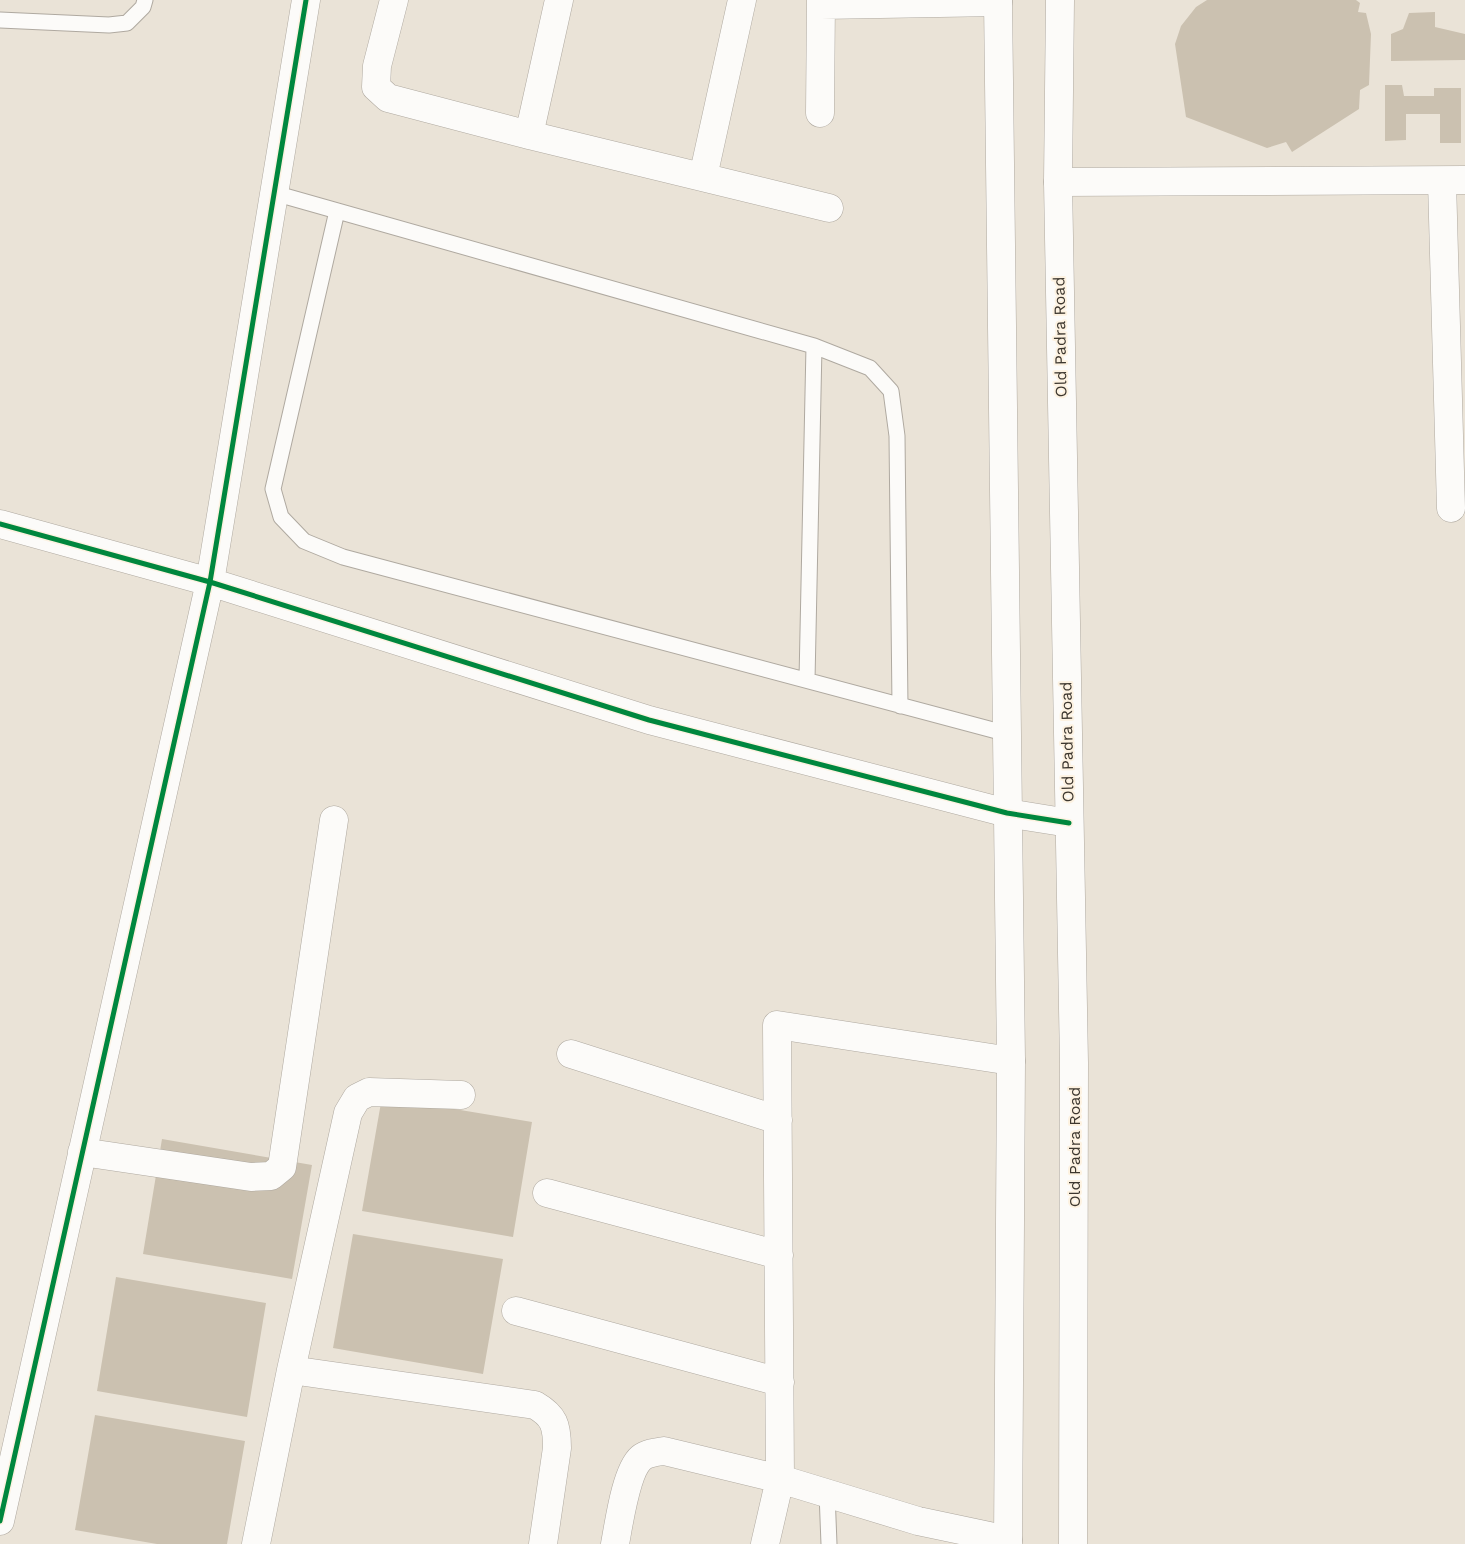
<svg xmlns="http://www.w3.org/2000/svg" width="1465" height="1544" viewBox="0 0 1465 1544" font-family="'Work Sans',sans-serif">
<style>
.building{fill:#cbc1b0}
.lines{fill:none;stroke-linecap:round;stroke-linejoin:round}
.lane-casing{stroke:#afa9a0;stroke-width:17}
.street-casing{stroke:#afa9a0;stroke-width:29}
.secondary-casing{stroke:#afa9a0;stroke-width:29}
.primary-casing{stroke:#afa9a0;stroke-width:29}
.lane{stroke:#fcfbf9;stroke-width:15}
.street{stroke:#fcfbf9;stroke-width:28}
.secondary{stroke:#fcfbf9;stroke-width:28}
.primary{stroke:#fcfbf9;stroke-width:28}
.cycleway-casing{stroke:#fdf2e1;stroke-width:8}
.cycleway{stroke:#00873e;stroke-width:5}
.labels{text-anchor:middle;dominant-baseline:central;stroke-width:4;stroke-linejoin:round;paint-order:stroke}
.street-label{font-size:16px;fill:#3d372f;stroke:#fdf2e1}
</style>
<rect width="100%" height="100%" fill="#eae3d7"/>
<path class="building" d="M1207,0H1356L1360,3L1358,12L1366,13L1371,34L1369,85L1360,90L1359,109L1292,152L1286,142L1267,148L1186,117L1175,44L1181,26L1196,7Z
M1435,12V27L1465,34V60L1391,61V34L1403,29L1409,13Z
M1385,85H1402L1404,96H1434V88H1461V143H1440V114H1406V140L1385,141Z
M382,1097L532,1122L513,1237L362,1211Z
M162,1139L312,1165L292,1279L143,1254Z
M353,1234L503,1259L483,1374L333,1348Z
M116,1277L266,1303L247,1417L97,1391Z
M95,1415L245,1441L227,1544H157L75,1530Z"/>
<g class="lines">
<defs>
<path id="lane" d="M0,20L109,25L127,23L143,7L145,0
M274,193L814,346L870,368L891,391L897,436L900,706
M337,211L273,489L281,517L304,541L343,557L1008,734
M807,680L814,346
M827,1493L829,1544"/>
<path id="street" d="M394,0L377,66L376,87L388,98L529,135L829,208
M821,5L998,2
M820,113L821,0
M529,135L559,0
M703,177L742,0
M1442,181L1451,508
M0,524L210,582L649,720L1007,813L1069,823
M571,1054L778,1120
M82,1152L251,1177L271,1176L282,1167L334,820
M547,1193L779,1255
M516,1311L780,1382
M291,1370L535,1405C554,1416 557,1425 557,1448L543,1544
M0,1521L210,582L306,0
M256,1544L291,1370L348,1113L357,1098L369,1092L461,1095
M615,1544C619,1523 626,1471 641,1458C647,1453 657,1452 664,1451L780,1479L918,1521L1008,1540
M765,1544L780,1479L777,1025L1011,1061"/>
<path id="secondary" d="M1058,182L1465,180"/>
<path id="primary" d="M998,0L1011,1061L1008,1544
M1060,0L1058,182L1074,1063L1073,1544"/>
</defs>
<use href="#lane" class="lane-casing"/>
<use href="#street" class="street-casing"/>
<use href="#secondary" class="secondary-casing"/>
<use href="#primary" class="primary-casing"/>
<use href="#lane" class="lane"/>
<use href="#street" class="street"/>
<use href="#secondary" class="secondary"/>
<use href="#primary" class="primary"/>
<defs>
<path id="cycleway" d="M0,524L210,582L649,720L1007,813L1069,823
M0,1521L210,582L306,0"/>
</defs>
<use href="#cycleway" class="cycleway-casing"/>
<use href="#cycleway" class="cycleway"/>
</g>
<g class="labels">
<g class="street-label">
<text transform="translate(1060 337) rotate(-91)">Old Padra Road</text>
<text transform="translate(1067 742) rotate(-91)">Old Padra Road</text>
<text transform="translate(1074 1147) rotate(-90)">Old Padra Road</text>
</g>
</g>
</svg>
